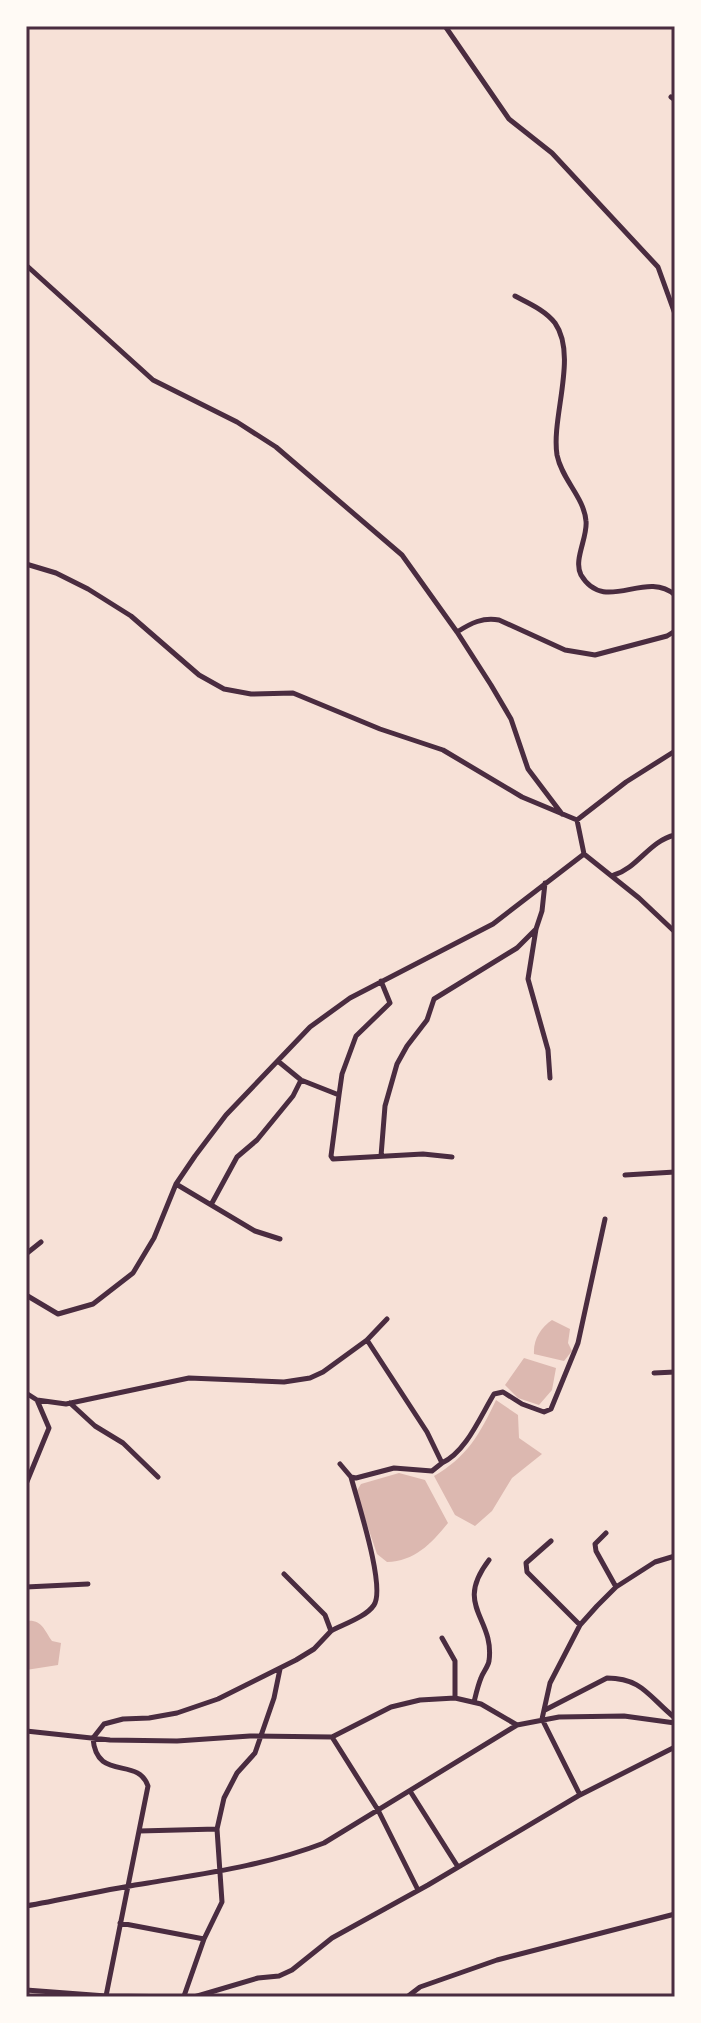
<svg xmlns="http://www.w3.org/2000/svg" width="701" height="2023" viewBox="0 0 701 2023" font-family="Barlow,sans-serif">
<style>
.water{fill:#dcb8b0}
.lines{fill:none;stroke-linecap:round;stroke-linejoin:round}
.minor{stroke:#4a2c40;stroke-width:5}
.neatline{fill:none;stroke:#4a2c40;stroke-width:3}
</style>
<rect width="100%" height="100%" fill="#f7e1d7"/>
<path class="water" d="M552,1320L570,1329L568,1343L572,1351L564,1361L534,1354C533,1340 541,1327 552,1320Z
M524,1358L556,1368L552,1390L539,1405L518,1398L505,1385Z
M496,1400L518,1415L519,1438L542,1454L512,1478L492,1511L475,1526L455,1515L434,1476C467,1457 480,1434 496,1400Z
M399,1473L425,1480L448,1523C431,1544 415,1561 387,1562L377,1554L356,1492L361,1484Z
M26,1621C42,1619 44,1630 52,1641L61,1643L58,1665L26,1670Z"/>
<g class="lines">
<path class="minor" d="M445,26L509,119L552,153L658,267L675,314
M671,97L675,100
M26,265L153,380L237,422L276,447L402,555L457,632L491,685L511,719L528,769L562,814
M515,296C528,303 545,310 555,323C578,356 551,417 557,455C562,480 584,497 586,521C588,537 573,560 581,575C605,615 645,569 675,595
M26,564L56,573L88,589L131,616L199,675L224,689L251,694L293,693L380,729L443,750L522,797L577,820
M457,632C471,623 483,617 499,620L565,650L595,655L667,636L675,631
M675,751L626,782L577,820L584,854L639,898L675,932
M614,875C638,868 649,841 675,835
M545,883L542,911L536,929L528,979L548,1050L550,1078
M279,1062L301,1080L339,1095L331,1156L333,1159L423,1154L452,1157
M339,1095L342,1074L356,1036L390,1003L381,981
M381,1156L385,1106L397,1064L407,1046L427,1020L434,999L517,948L536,929
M625,1175L675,1172
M176,1184L255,1231L280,1239
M212,1203L237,1157L257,1140L293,1096L301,1080
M26,1254L41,1242
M26,1295L58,1314L93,1304L133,1273L154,1238L176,1184L195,1156L226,1115L310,1027L350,998L493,924L584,854
M654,1373L675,1372
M26,1393L37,1400L49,1428L26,1484
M37,1400L66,1404L189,1378L284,1382L310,1378L323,1372L367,1340L387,1319
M70,1403L95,1426L123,1443L158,1477
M442,1463C466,1452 480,1417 494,1394L503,1392L522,1404L544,1412L551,1409L578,1343L605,1219
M340,1464L351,1477L356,1478L394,1468L432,1471L442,1463L427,1432L367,1340
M606,1533L595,1544L596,1551L616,1587
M551,1541L526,1563L527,1572L580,1625
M26,1587L88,1584
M331,1631C344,1624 366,1617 374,1605C386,1587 357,1500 351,1477
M442,1638L455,1661V1698
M474,1702C476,1694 478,1685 481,1678C483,1672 488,1667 489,1661C495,1617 453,1607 489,1560
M545,1710L607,1678C642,1678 649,1697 675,1718
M26,1731L110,1740L177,1741L250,1736L332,1737L391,1707L420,1700L455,1698L481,1704L517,1725
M332,1737L378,1810L418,1890
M410,1791L458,1867
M580,1795L542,1719L550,1683L580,1625L597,1606L616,1587L655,1562L675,1556
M139,1831L217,1829
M26,1906C67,1899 107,1889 148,1883C208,1873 267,1865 324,1843L517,1725L559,1717L624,1716L675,1723
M120,1923L204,1939
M26,1990L106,1996L194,1997L258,1978L279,1976L292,1970L332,1938L428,1885L578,1796L675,1747
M106,1996L148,1786C138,1756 96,1782 93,1738L104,1724L123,1719L149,1718L177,1713L218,1699L296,1660L314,1649L331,1631L325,1615L284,1574
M184,1996L204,1939L222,1902L217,1829L224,1798L237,1773L255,1753L274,1698L280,1669
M407,1997L420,1987L497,1960L675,1914"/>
</g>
<rect width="701" height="2023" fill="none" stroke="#fffaf5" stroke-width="56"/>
<rect x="28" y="28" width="645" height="1967" class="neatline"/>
</svg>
